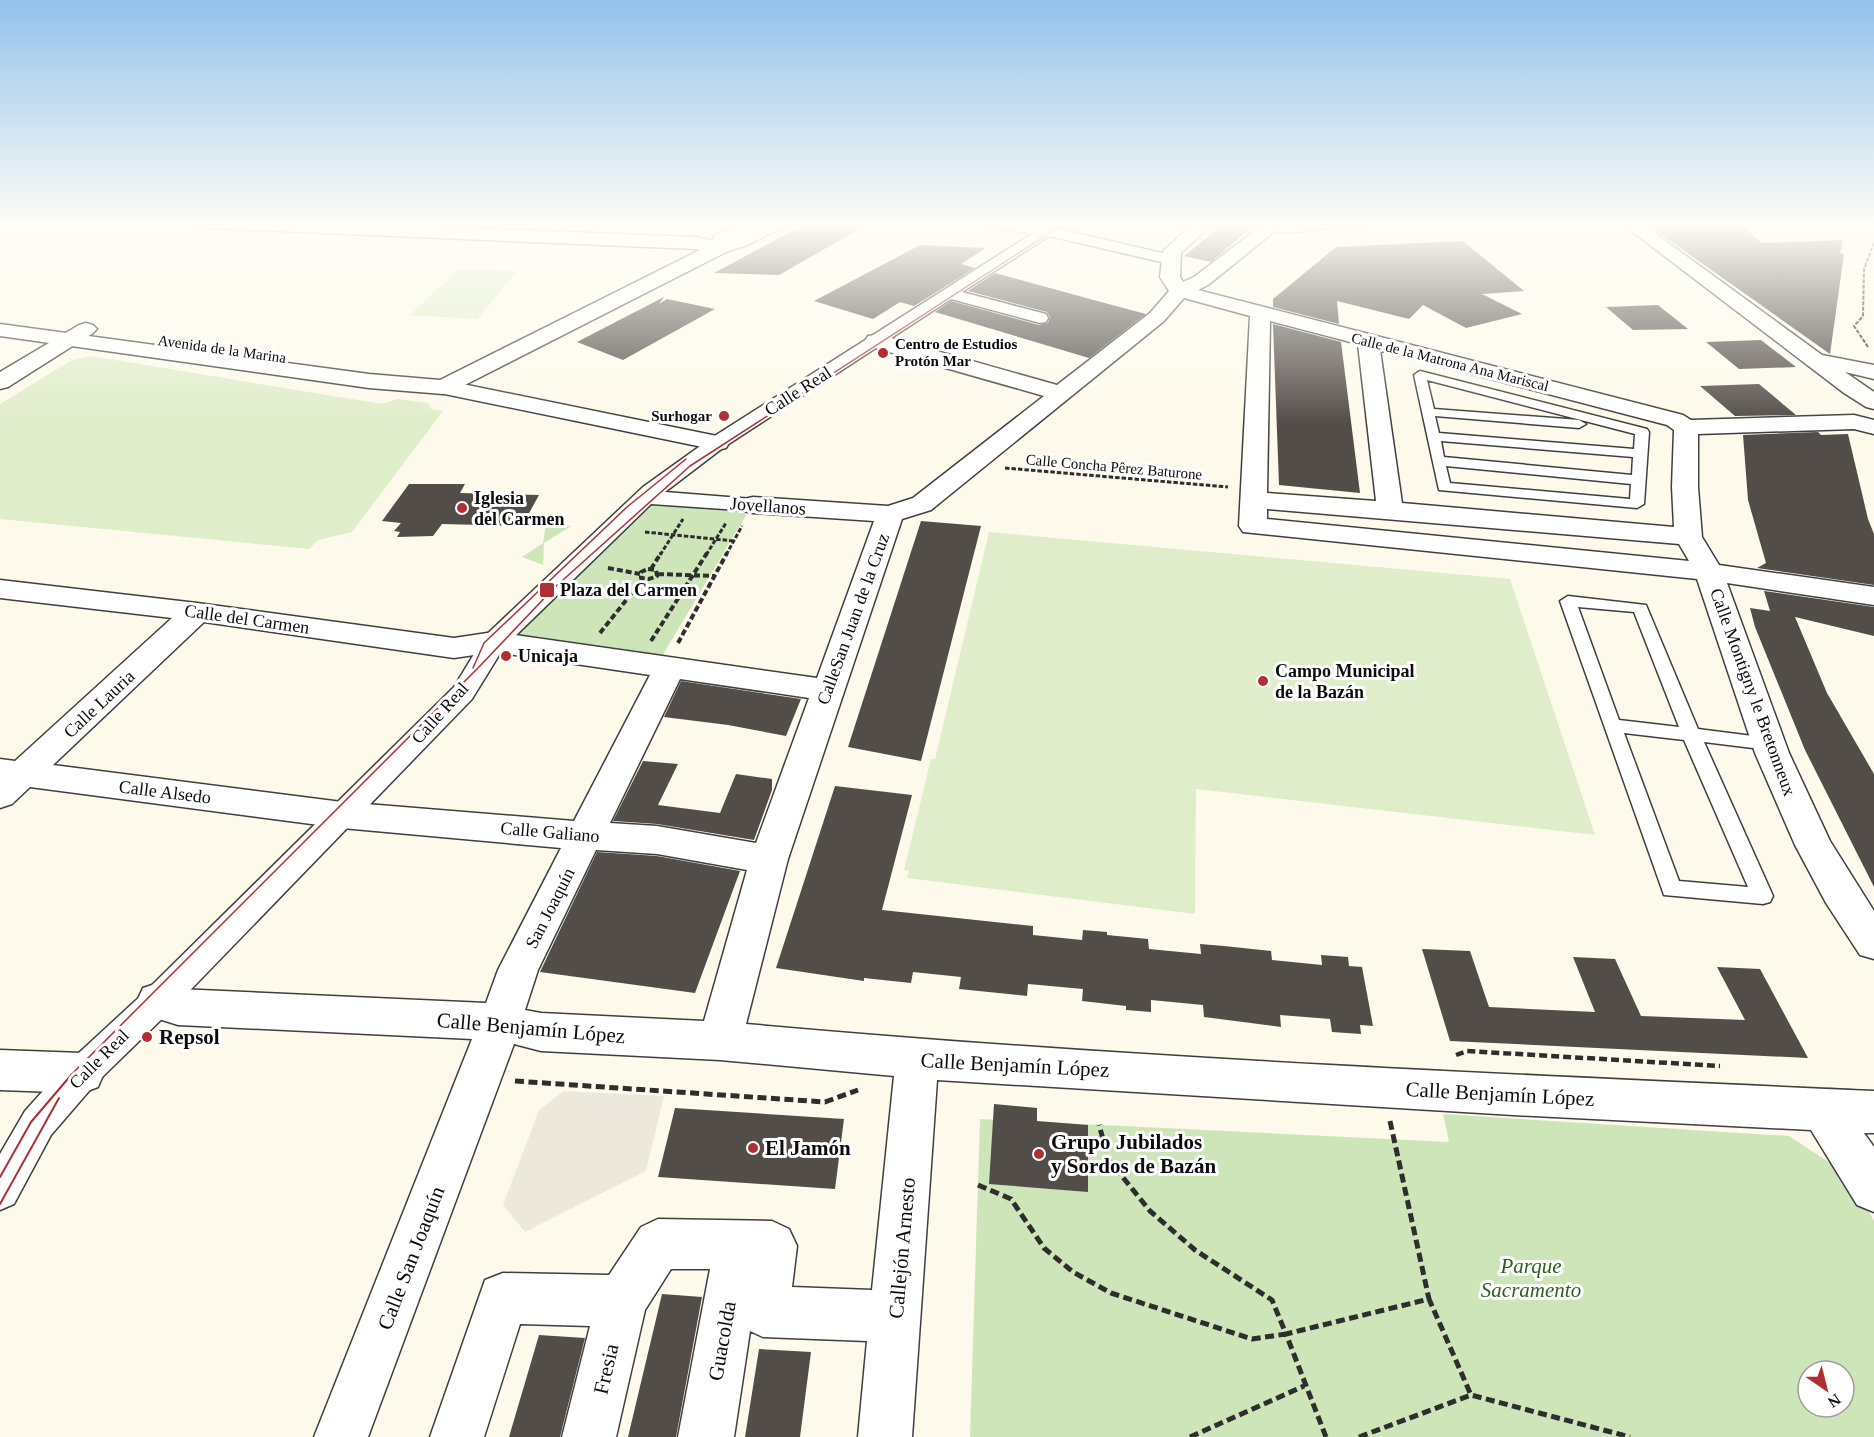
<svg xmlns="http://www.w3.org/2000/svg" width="1874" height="1437" viewBox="0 0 1874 1437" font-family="Georgia,serif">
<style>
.green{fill:#cee5b9;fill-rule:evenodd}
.pitch{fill:#e0edca}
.plaza{fill:#ece8dc}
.building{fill:#534d49}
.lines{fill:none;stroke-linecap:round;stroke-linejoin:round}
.service-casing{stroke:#3f3f3f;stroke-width:3}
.pedestrian-casing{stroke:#3f3f3f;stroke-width:3}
.minor-casing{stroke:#3f3f3f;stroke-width:3}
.tertiary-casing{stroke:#3f3f3f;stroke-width:3}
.path-far4{stroke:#2e2e2e;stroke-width:2;stroke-dasharray:4 1.5;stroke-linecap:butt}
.path-far3{stroke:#2e2e2e;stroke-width:3;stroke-dasharray:4.5 2;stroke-linecap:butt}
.path-far2{stroke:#2e2e2e;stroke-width:4;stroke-dasharray:6 3;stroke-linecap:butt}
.path-far1{stroke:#2e2e2e;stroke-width:4.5;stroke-dasharray:8 4;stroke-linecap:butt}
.path{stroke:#2e2e2e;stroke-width:5;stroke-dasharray:9 4.5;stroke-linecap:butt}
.service{fill:#fff;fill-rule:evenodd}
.pedestrian{fill:#fff;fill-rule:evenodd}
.minor{fill:#fff;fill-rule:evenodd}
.tertiary{fill:#fff;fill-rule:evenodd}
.tram-far1{stroke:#b02f32;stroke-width:1.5}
.tram{stroke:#b02f32;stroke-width:2}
.poi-dot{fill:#b02f32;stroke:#fff;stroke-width:2}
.labels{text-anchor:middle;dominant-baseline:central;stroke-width:6;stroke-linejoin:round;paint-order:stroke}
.far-poi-label{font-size:15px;font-weight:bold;fill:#0c0c0c;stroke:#fff;text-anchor:start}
.far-street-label{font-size:15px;fill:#0c0c0c;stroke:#fff}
.street-label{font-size:18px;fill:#0c0c0c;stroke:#fff}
.poi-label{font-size:18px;font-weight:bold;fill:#0c0c0c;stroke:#fff;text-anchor:start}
.near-street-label{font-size:21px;fill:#0c0c0c;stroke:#fff}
.near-poi-label{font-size:21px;font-weight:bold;fill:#0c0c0c;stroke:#fff;text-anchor:start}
.near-park-label{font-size:21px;font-style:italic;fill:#2c5e22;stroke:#fff}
</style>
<rect width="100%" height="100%" fill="#fdfaec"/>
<path class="green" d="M651,500L751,507L661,658L513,641Z
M546,523L571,526L544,543L543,565L522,557L543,543Z
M1443,1114L1789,1136L1850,1176L1874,1221V1437H970L980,1119L1449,1142ZM1808,1371H1844V1407H1808Z"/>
<path class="pitch" d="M459,269L517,271L477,319L410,315Z
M91,356L382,404L398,399L428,403L431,409L443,411L352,532L318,540L309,549L0,519V404L72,360Z
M989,532L1510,579L1595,835L1196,789L1195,914L907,878L909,871L904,870L931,759H935Z"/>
<path class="plaza" d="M564,1091L664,1096L646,1171L525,1232L503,1205L539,1110Z"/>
<path class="building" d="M807,223H870L779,275L714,273Z
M1225,223H1257L1211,262L1184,256Z
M1645,223H1739L1762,243L1843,240L1840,253L1844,254L1830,354Z
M1463,241L1524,291L1482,294L1522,314L1466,328L1423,305L1409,319L1337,301L1339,324L1273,307V299L1336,247Z
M920,245L986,248L961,264L975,268L914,306L900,302L873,319L814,301Z
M995,273L1101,302L1146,314L1089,358L935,312L951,301L1039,325L1048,323L1050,317L1047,312L968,291Z
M664,297L659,304L667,299L715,309L623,360L577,342Z
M1658,305L1688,329L1633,330L1606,307Z
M1273,324L1341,342L1360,493L1279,485Z
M1761,340L1796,367L1739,369L1706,342Z
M1759,384L1796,415L1735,416L1700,386Z
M1818,432L1821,435L1848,434L1868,519L1874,534V585L1757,568L1766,563L1748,500L1743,435Z
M409,484H465L460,493L539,495L522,526L442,524L433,536L397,537L400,532L394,531L401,523L382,521Z
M921,521L981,526L921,761L848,747Z
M1764,591L1874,607V636L1795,617L1827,693L1874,774V887L1805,750L1755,627L1750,608L1770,611Z
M681,681L801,699L786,736L728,725L664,717Z
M643,761L678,764L658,805L720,813L736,774L772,779V790L754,840L657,824L613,821Z
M835,786L912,795L882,910L1033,926V935L1082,940L1083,930L1107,932V935L1148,939L1149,949L1201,954L1200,944L1224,946L1271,951L1272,960L1322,965L1321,955L1348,957L1349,966L1362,967L1373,1026L1360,1025L1361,1034L1332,1032L1330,1019L1280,1015L1281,1027L1204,1017L1203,1005L1151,1000V1012L1126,1010V1006L1082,1001L1083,989L1028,984L1027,996L959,989L961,977L913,972L911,983L864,978V981L776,968Z
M597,852L657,856L740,871L695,993L540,972Z
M1422,949L1470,951L1489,1007L1595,1012L1573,957L1615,959L1641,1016L1745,1020L1717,967L1760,969L1808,1058L1450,1041Z
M994,1104L1037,1108V1121L1088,1125V1192L989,1184Z
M675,1108L844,1119L835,1189L658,1177Z
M662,1294L702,1297L676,1437H628Z
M539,1335L585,1338L560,1437H509Z
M759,1349L811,1352L800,1437H745Z"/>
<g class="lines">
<defs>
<path id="service" d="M1420,371L1647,429L1649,432L1644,504L1637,508L1439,490L1414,375ZM1427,380L1635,434L1634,449L1439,433L1435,416L1579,428L1586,424L1579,420L1434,409ZM1441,441L1633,457L1632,475L1444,457ZM1446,466L1631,484L1630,499L1450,483Z
M1568,596L1646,605L1698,729L1776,739L1778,744L1776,749L1769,750L1704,742L1773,896L1770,902L1763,904L1664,895L1560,601ZM1578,607L1634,612L1679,727L1619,720ZM1624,733L1684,740L1748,887L1679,881Z"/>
<path id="pedestrian" d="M1049,223H1066L1059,229L1175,256L1178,259L1170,264L1049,236L962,292L1046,314L1048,318L1046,322L1040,323L951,299L724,447L665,492L753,499L761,500L764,505L761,510L753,511L651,504L504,647L472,699L170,1011L95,1084L51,1135L14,1204L0,1210V1154L25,1111L69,1062L146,991L454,687L485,636L643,487L710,439Z
M1267,223H1373L1366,227L1328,228L1287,233L1267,229L1265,226Z"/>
<path id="minor" d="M196,223H331L696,237L726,244L728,248L726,252L719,254L696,249L205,228L199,227Z
M987,223H1029L1053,227L1056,231L1053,235L1047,236L996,228L990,227Z
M1194,223H1213L1181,253L1180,277L1183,282L1194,277L1265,223H1285L1208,285L1198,290L1683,415L1691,420L1854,415L1874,420V434L1854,429L1698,434V487L1702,537L1719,565L1874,587V605L1727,583L1789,753L1830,841L1874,911V959L1860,955L1826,903L1795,845L1755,753L1697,579L1243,532L1239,526L1250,316L1184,298L1164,321L931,510L902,519L788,859L746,1024C1121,1058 1498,1074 1874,1091V1133H1864L1874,1147V1212L1857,1205L1811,1130L1513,1115L937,1080L912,1437H858L867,1341L763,1337L750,1331L734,1437H678L710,1269H671L645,1310L616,1437H562L590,1326L520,1324L484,1437H430L485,1280L503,1273L609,1275L641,1227L658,1219L772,1221L789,1229L797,1246L792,1287L872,1290L894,1076L720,1060L541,1051L514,1044L368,1437H314L472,1039L178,1025L143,1014L137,1001L143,988L158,983L178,989L486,1003L498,970L561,848L342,828L30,787L12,804L0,808V759L15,761L172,618L0,598V580L197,603L454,638L494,632L817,678L874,521L753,513L744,511L740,505L744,499L753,497L888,506L913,498L1044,396L868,346L865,341L868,336L876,335L884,336L1057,385L1150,313L1169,291L1160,277L1163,251ZM1270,321L1358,344L1376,501L1267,493ZM1380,350L1667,425L1674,430L1672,487L1674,527L1402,503ZM1267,509L1679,544L1689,561L1267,519ZM204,622L454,658L494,652L650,675L574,821L342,802L53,765ZM680,679L809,698L756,843L657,826L610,823ZM596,850L657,854L747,870L704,1021L541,1013L525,1010L538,970Z
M1621,223H1641L1822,355L1874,365V379L1845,372L1874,392V409L1866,407L1844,393Z
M86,323L93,325L97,329L93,333L8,387L0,389V372L79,325Z
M443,380L717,436L726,438L729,443L726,448L717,450L435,392L432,387L435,382Z
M0,1050L82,1053L98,1059L104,1073L98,1087L82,1093L0,1090Z"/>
<path id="tertiary" d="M741,223H787L784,227L747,245L726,252L451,392L443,394L369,388L0,336V324L369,374L440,380L710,245L715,235Z"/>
</defs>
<use href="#service" class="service-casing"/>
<use href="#pedestrian" class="pedestrian-casing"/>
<use href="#minor" class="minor-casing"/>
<use href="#tertiary" class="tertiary-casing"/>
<path class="path-far4" d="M1868,347L1854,326L1863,316L1864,269L1874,243"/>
<path class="path-far3" d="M1005,468L1228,487
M645,532L734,541
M660,555L683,519
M706,555L726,523
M726,555L742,526"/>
<path class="path-far2" d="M608,568L640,574
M648,569L656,570L657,576L649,579L641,578V572Z
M651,569L661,553
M658,574L714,576
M600,633L643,579
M651,641L707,553
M678,643L727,553"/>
<path class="path-far1" d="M1456,1055L1467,1051L1720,1066"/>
<path class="path" d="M515,1081L825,1102L858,1090
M1390,1121L1429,1299
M978,1185L1011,1199L1044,1248L1073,1272L1111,1293L1252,1339L1286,1334L1272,1300L1195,1250L1150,1211L1109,1160L1099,1125
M1190,1437L1304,1386
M1326,1437L1286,1334L1429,1299L1471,1395
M1359,1437L1471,1395L1630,1437"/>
<use href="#service" class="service"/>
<use href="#pedestrian" class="pedestrian"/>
<use href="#minor" class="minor"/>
<use href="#tertiary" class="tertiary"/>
<path class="tram-far1" d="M473,668L484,643L627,507L686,459
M71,1075L478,668L554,588L690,466L1065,223"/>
<path class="tram" d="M0,1177L31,1122L72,1074
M0,1204L59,1098"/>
</g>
<linearGradient id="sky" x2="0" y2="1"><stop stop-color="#93c2ec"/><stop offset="0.53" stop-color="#fefdf6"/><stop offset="1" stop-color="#fefdf6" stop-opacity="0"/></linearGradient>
<rect width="1874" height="424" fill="url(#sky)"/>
<g class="poi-dot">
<circle cx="883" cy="353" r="6"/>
<circle cx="724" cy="416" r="6"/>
<circle cx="462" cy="508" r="6"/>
<rect x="539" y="582" width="16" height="16" rx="3"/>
<circle cx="506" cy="656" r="6"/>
<circle cx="1263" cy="681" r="6"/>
<circle cx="147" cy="1037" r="6"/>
<circle cx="753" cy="1148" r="6"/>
<circle cx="1039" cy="1154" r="6"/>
</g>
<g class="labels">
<g class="far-poi-label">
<text x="895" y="344">Centro de Estudios<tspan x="895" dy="17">Protón Mar</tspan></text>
<text x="712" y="416" text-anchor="end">Surhogar</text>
</g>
<g class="far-street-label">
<text transform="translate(222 349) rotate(8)">Avenida de la Marina</text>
<text transform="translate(1450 362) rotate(14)">Calle de la Matrona Ana Mariscal</text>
<text transform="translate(1114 467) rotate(5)">Calle Concha Pêrez Baturone</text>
</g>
<g class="street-label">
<text transform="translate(798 391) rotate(-33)">Calle Real</text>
<text transform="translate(768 506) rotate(4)">Jovellanos</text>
<text transform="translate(247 619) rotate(8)">Calle del Carmen</text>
<text transform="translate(853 619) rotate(-70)">CalleSan Juan de la Cruz</text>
<text transform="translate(1753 692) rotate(70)">Calle Montigny le Bretonneux</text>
<text transform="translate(99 704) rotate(-43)">Calle Lauria</text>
<text transform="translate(440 713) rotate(-48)">Calle Real</text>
<text transform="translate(165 792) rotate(7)">Calle Alsedo</text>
<text transform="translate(550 832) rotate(5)">Calle Galiano</text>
<text transform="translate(550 908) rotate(-63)">San Joaquín</text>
<text transform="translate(99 1059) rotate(-45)">Calle Real</text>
</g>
<g class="poi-label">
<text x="474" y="498">Iglesia<tspan x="474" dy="21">del Carmen</tspan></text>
<text x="560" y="590">Plaza del Carmen</text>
<text x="518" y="656">Unicaja</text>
<text x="1275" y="671">Campo Municipal<tspan x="1275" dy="21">de la Bazán</tspan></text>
</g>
<g class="near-street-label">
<text transform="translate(531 1028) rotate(5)">Calle Benjamín López</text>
<text transform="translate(1015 1065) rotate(3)">Calle Benjamín López</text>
<text transform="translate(1500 1094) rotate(3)">Calle Benjamín López</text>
<text transform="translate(902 1248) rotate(-85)">Callejón Arnesto</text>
<text transform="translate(411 1258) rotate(-69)">Calle San Joaquín</text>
<text transform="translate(722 1341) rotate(-80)">Guacolda</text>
<text transform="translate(606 1369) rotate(-77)">Fresia</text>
</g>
<g class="near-poi-label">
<text x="159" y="1037">Repsol</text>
<text x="1051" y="1142">Grupo Jubilados<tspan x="1051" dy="24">y Sordos de Bazán</tspan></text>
<text x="765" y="1148">El Jamón</text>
</g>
<g class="near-park-label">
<text x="1531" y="1266">Parque<tspan x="1531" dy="24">Sacramento</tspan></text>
</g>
</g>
<g transform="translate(1826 1389) rotate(145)"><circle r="28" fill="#ffffff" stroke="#9e9e9e" stroke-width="1.5"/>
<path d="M0-4.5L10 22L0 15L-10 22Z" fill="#b02f32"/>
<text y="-9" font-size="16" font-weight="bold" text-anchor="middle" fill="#0c0c0c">N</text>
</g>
</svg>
